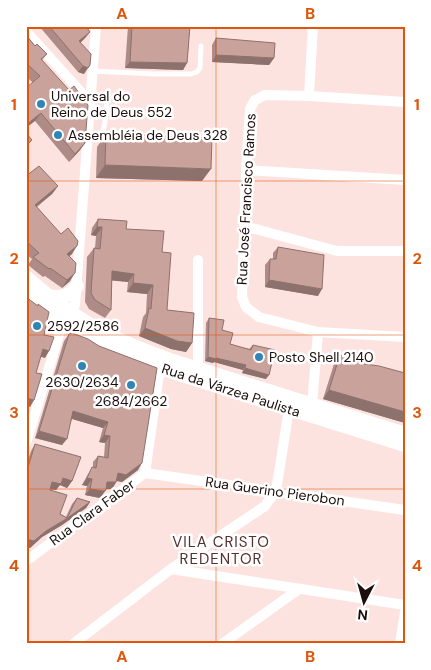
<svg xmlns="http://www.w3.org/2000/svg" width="431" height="670" viewBox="0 0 431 670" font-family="'DM Sans',sans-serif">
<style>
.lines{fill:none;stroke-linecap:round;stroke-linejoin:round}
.lane{stroke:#fff;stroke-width:5}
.street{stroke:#fff;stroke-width:10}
.secondary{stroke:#fff;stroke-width:14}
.wall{fill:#ae8b86}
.shaded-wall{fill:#8d716d}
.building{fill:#caa29c;stroke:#8d716d}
.grid{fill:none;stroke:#de550c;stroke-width:1;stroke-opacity:0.55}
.poi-dot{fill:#3085b5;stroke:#fff;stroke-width:2}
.labels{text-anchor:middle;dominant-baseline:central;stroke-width:5;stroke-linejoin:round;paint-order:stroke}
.poi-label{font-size:14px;fill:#1c0e0c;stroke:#fff;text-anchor:start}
.street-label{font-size:14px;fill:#1c0e0c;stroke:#fff}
.neighbourhood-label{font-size:15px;letter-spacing:1px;fill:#52322e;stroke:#fff}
.neatline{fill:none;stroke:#de550c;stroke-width:2}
.grid-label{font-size:16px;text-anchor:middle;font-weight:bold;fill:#de550c}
</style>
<rect width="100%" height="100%" fill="#fde3df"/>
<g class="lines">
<path class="lane" d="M93,71L154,74H191L197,72L200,68L201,46
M88,139C91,139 93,140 96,139C107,136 106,107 107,97"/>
<path class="street" d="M26,31L90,102
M309,96L313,26
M405,102L309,96L265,95L255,100L250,109L246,170L242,297L246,307L259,317L318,332L405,337
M246,170L405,180
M244,226L337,251H405
M198,369V260
M312,405L318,332
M26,443L63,322L75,305L96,26
M145,473L405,510
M26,561L145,473L160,368
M171,569L405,605
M73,644L171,569L265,506L276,491L289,409
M222,644L299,589
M400,644L405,612"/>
<path class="secondary" d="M26,277C40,289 54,301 69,311C99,333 135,347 170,360L405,434
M26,293L55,316L97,344L160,368L405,445
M50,297C64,297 68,297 77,286"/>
</g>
<path class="wall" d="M39,26H91L88,30L90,32L85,38L80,43L84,74L78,72Z
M128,26H190L187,63L183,70L125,68Z
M26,35L35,46L47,54L42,60L85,143L80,150L69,162L35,121L32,82L26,76Z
M216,38L274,58L269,65L212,62V45Z
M106,134L202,181L96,178L97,147Z
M26,176L58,186L52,194L37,207L72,254L69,256L70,281L62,288L45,276L43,277L28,265L32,259L26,254Z
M98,219L126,229L162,252L167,310L192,343L186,352L171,349L139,336L143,317L146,313L147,294L127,292L128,282L112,280L111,310L105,318L89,309L85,302L87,257L94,248H95L96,236L91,235L92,228Z
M278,247L318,296L265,287V265L270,259H273V253Z
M209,318L222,330L230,344L249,349L253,345L266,379L242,373L243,370L214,362L213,363L205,361L206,323Z
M69,334L138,470L122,482L117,481L112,489H106L100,498L85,495L87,486L82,485L88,474L93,467V462L98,456L104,457L105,443L99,442L103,428L72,419L62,445L35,438L64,341Z
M340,355L365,364L405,373V423L323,399L334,364Z
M35,444L72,481L67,488L60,485L56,490L50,489L60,514L66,517L72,504L77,498L90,502L86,508L62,525L42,537L30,548L26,546V466L31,451Z"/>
<path class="shaded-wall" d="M90,32L85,38L75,48L79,41Z
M216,55L274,58L269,65L212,62Z
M130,62L187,63L183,70L125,68Z
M90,65L84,74L78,72L83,66Z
M41,113L35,121L26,128V125Z
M85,143L80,150L69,162L75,154Z
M105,165L211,169L202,181L96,178Z
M58,186L52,194L29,212L35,205Z
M97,227H102L96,236L91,235Z
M77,246L72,254L62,262L67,254Z
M112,271L134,274L128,282L106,280Z
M75,273L70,281L62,288L67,280Z
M269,280L322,289L318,296L265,287Z
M133,283L153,285L147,294L127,292Z
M145,328L192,343L186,352L171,349L139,336Z
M43,349L49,351L45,358L38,356Z
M208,357L216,358L246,365L243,370L214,362L213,363L205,361Z
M245,368L269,375L266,379L242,373Z
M329,390L405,412V423L323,399Z
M26,398L34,400L30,407L26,406Z
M73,411L108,422L103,428L69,418Z
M39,431L67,439L62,445L35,438Z
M104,435L110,436L105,443L99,442Z
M142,463L138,470L122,482L113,480L118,473Z
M63,478L72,481L67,488L60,485L56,490L47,489L52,482Z
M87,478L92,479L87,486L82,485Z
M107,482H116L112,489H103Z
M90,489L106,490L100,498L85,495Z
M90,502L86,508L62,525L42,537L30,548L26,546V539L46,531Z"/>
<path class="building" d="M49,26H90L87,28L90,32L79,41L91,54L90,65L88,68L83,66Z
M132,26H190L187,63L130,62Z
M26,35L35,46L37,44L47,54L41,59L69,90L74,86L88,105L85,143L75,154L41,113L26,125V88L40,76L26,63Z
M216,38L275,43L274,58L216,55Z
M26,133L32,140L26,146Z
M106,134L212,138L211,169L105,165Z
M39,166L58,186L35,205L61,234L68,228L78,241L77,246L67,254L76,263L75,273L67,280L50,268L49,269L33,257L39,253L26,241V176Z
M98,219L127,221L126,229L164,231L162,252L171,253L167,310L194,313L192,343L177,341L145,328L149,308L151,309L153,285L133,283L134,274L112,271L111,310L95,300L91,293L94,248L100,249L102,227H97Z
M278,247L324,255L322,289L269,280L270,259H276Z
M26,297L38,306V304L49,312L44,335L54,337L49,351L43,349L36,373L42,374L34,400L26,398Z
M209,318L224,320L222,330L233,333L230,344L251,350L253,345L275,350L269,375L245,368L246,365L216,358V359L208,357Z
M72,333L88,339L99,346L157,368L142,463L126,475L118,473L116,482H107L106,490L104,491L90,489L92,479L87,478L92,467L96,468L98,456L108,458L110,436L104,435L108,422L73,411L67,439L39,431L69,334Z
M340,355L365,364L379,366L405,373V412L329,390Z
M26,420H28L26,427Z
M35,444L81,457L72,481L63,478L61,484L52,482L50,490L67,495L60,514L67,518L77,498L90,502L66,519L46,531L34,541L26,539V481L27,480H26V474Z"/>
<path class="grid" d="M216,26V644M26,181H405M26,335H405M26,489H405"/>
<g class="poi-dot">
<circle cx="41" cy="104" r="5"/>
<circle cx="58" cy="135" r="5"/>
<circle cx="37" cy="326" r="5"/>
<circle cx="259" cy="357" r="5"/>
<circle cx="82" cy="366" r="5"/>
<circle cx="131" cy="385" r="5"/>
</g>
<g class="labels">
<g class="poi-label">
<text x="51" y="96">Universal do<tspan x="51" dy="16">Reino de Deus 552</tspan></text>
<text x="68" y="135">Assembléia de Deus 328</text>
<text x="47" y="326">2592/2586</text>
<text x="269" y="357">Posto Shell 2140</text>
<text x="82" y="382" text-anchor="middle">2630/2634</text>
<text x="131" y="401" text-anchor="middle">2684/2662</text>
</g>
<g class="street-label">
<text transform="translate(246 199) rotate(-87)">Rua José Francisco Ramos</text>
<text transform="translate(231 390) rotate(18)">Rua da Várzea Paulista</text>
<text transform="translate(275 491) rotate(8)">Rua Guerino Pierobon</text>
<text transform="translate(92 512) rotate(-36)">Rua Clara Faber</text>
</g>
<g class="neighbourhood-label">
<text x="221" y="542">VILA CRISTO<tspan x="221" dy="17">REDENTOR</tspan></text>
</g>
</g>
<rect width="431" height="670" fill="none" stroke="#ffffff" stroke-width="55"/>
<g transform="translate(364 602) rotate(186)" stroke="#ffffff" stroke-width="4" paint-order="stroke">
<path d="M0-4L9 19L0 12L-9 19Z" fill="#1c0e0c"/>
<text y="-8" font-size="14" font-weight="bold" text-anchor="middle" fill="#1c0e0c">N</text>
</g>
<rect x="28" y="28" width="376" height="614" class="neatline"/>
<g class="grid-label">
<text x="122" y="19">A</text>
<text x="310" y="19">B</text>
<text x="14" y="110">1</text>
<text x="417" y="110">1</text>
<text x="14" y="264">2</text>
<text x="417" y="264">2</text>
<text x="14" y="418">3</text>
<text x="417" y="418">3</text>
<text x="14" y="571">4</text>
<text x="417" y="571">4</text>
<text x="122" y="662">A</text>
<text x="310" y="662">B</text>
</g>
</svg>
